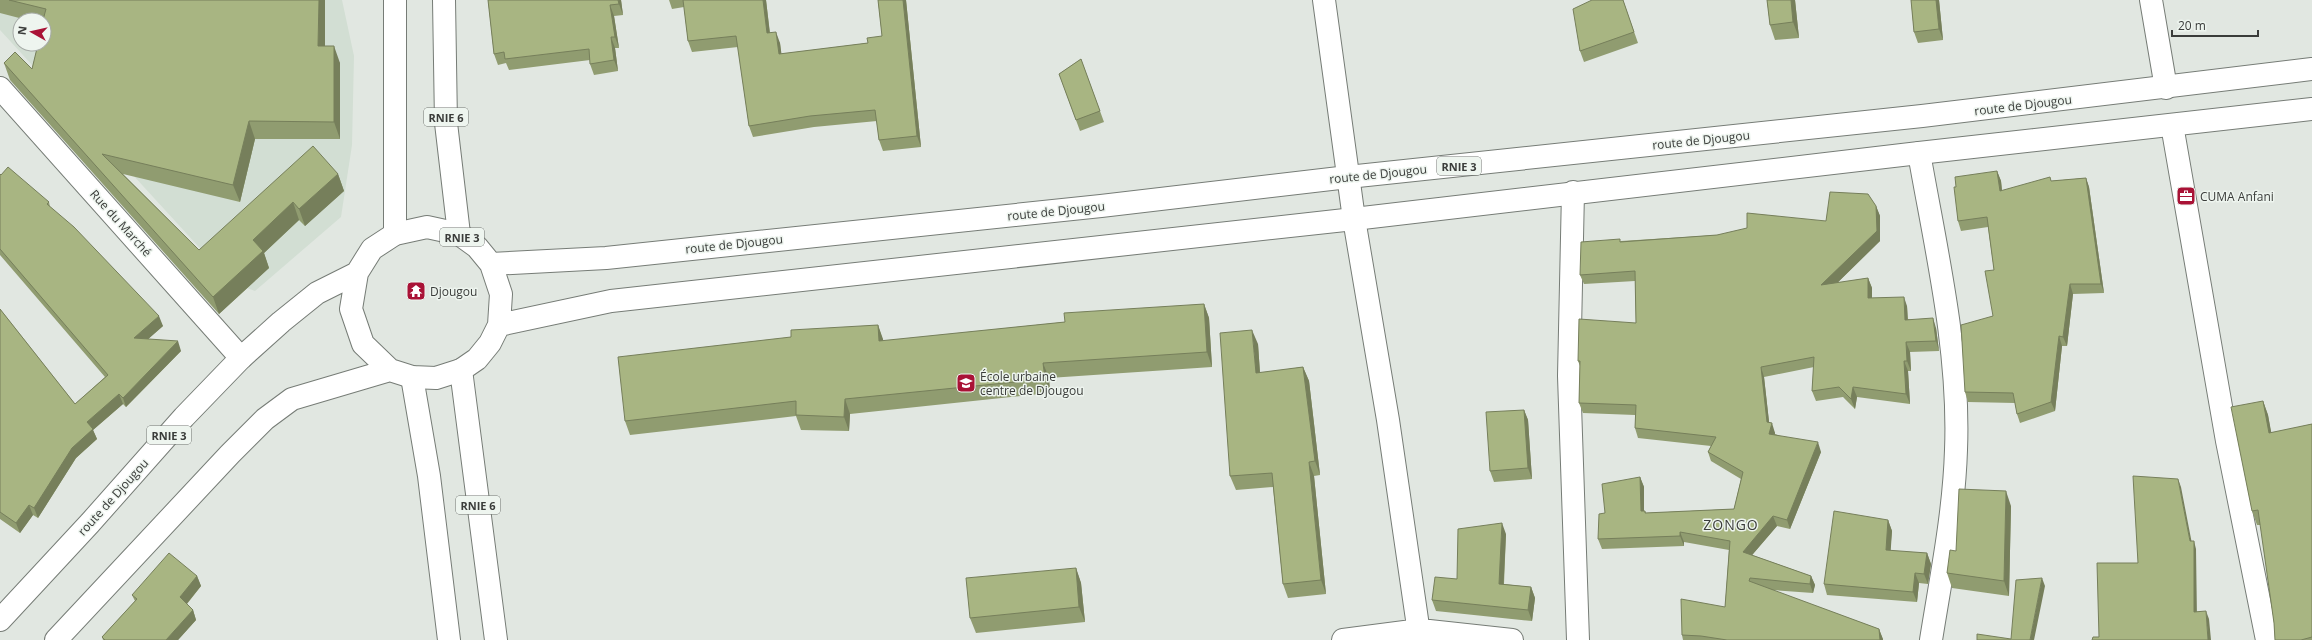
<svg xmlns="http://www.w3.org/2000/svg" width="2312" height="640" viewBox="0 0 2312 640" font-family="'Open Sans',sans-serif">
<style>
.built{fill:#d2ded3;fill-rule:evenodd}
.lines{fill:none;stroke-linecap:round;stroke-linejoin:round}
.minor-casing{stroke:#767c76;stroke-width:24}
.primary-casing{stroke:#767c76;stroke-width:24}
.trunk-casing{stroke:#767c76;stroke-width:24}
.minor{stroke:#fff;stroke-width:22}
.primary{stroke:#fff;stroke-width:22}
.trunk{stroke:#fff;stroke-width:22}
.wall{fill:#909c70}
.shaded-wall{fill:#767f5b}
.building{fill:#a8b582;stroke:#767f5b}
.labels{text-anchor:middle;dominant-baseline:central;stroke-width:3;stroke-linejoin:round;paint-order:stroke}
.shield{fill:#eef5ef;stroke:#707470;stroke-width:1}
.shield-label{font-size:11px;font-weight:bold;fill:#3a3c3a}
.street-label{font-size:12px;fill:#3a3c3a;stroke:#eef5ef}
.poi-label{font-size:12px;fill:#3a3c3a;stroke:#eef5ef;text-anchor:start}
.quarter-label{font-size:14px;letter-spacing:1px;fill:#3a3c3a;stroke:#eef5ef}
</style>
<rect width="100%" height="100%" fill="#e1e7e1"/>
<path class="built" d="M0,0H342L354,56L352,145L341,217L255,291L231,282L0,30ZM20,20H44V44H20Z"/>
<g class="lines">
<defs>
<path id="minor" d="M1324,0L1354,219L1388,420L1420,640
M2151,0L2166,88
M2172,125L2227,441L2267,640
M1919,153C1936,250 1960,351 1956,450C1954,514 1941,577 1931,640
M1573,192L1569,376L1578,640
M1343,640L1420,630L1512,640"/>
<path id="primary" d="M395,0V234
M444,0L446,123L459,234
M0,88L241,358
M461,370L496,640
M412,377L429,476L449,640"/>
<path id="trunk" d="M491,264L606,258L1101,206L1348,177L1922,116L2312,69
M499,325L611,301L1354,219L1919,153L2312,109
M0,620L90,523L184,417L241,358L281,322L317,293L357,273
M56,640L230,454L265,419L292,399L390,370L412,377L436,378L461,370L477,359L490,343L499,325L501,294L491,264L477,247L459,234L427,227L395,234L372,249L357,273L351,309L363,344L390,370"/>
</defs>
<use href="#minor" class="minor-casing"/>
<use href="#primary" class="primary-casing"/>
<use href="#trunk" class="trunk-casing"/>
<use href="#minor" class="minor"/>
<use href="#primary" class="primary"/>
<use href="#trunk" class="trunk"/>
</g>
<path class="wall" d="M0,0H325V46L340,63V139H255L240,202L123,174L199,250L338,174L344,191L305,226L299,220L264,253L269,268L219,314L10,80L4,63L32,69L44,20H27L0,13Z
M488,0H621L623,15L614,16L619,48H615L618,71L594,75L590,64V60L509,70L506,63L498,65L494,54Z
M669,0H766L770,33L780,43L781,54L868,43L882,36L878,0H906L921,147L883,151L879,140L877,121L814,127L753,137L749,126L738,47L692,52L688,41L684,7L672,9Z
M1623,0L1638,43L1584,62L1580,51Z
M1767,0H1795L1799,38L1775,40L1770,25Z
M1911,0H1939L1943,40L1918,43L1914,32Z
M1081,59L1104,122L1080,131L1059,74Z
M1997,171L2001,181L2002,191L2051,181L2086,178L2089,187L2104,293L2073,294L2067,346H2062L2055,411L2020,423L2017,414L2015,403L1968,402L1965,392L1993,316L1994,270L1988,227L1961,231L1958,221L1956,187Z
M0,174L49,202L50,207L163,326L148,339L181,351L126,407L123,404L93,430L97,439L76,458L38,518L33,515L20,533L0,519V309L75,404L105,377L0,255Z
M1876,206L1880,216V241L1837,283L1868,278L1872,288V298L1907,306L1908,319L1936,328L1939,351L1910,352L1911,371H1908L1910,404L1857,397L1855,409L1843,397L1816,401L1812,391L1814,367L1764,377L1769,422L1775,433V434L1821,452L1790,529L1777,526L1752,555L1811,576L1815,585L1813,593L1772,590L1879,629L1883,640H1683L1682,635L1725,607L1729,550L1684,542V546L1602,549L1598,539L1605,513L1640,477L1644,487V511H1645L1646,513L1734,509L1741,479L1711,461L1708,452L1711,446L1638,438L1635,428V415L1583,413L1579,403L1580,366L1578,361L1636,323L1635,281L1584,284L1580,275L1621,241L1717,235L1826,221Z
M1204,304L1209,318L1212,367L1049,378L1050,393L850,414L849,431L801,430L796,416L630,435L625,421L791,337L878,325L883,341L1065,322Z
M1258,344L1260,373L1303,367L1309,381L1320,475L1314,476L1326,594L1288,598L1283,584L1273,487L1236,490L1230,476Z
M2263,401L2268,415L2271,433L2312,424V640H2275L2274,623L2261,525H2257L2252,511Z
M1524,410L1528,420L1532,479L1494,482L1490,471Z
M2011,506L2009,596L1952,588L1947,573L1956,551Z
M1888,520L1892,531L1890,551L1927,553L1931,564L1928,584L1919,583L1917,602L1827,595L1824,584Z
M1506,534L1504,584L1531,587L1535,598L1532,621L1436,611L1432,600L1457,579Z
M1076,568L1081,583L1085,622L976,633L970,618Z
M197,576L201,586L187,604L193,610L196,620L178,640H103L102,637L135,601L132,595Z"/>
<path class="shaded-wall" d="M319,0H325V63L318,46Z
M618,0H621L623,15L619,4Z
M763,0H766L771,44L767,33Z
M903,0H906L921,147L917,136Z
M1791,0H1795L1799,38L1793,22Z
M1936,0H1939L1943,40L1939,29Z
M610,5L614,16L619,48L615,37Z
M776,32L780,43L783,65L779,54Z
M611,37L615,48L618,71L614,60Z
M334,46L340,63V139L334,122Z
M249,121L255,139L240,202L233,185Z
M1997,171L2001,181L2003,201L2000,191Z
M338,174L344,191L305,226L299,209Z
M2086,178L2089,187L2104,293L2101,284Z
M293,202L299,220L264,253L269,268L219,314L213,297L253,240Z
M1876,206L1880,216V241L1825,295L1821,285Z
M1868,278L1872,288V308L1868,298Z
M2070,284L2073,294L2067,346L2063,337Z
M1904,297L1907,306L1908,329L1905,320Z
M1204,304L1209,318L1212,367L1207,352Z
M159,316L163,326L138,348L134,338Z
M1933,318L1936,328L1939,351L1936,341Z
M878,325L883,339L884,356L879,341Z
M1252,330L1258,344L1261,388L1256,373Z
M2059,336L2062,346L2055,411L2051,402Z
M178,341L181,351L126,407L123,398Z
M1906,342L1910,352L1911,371L1907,361Z
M1904,361L1908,371L1910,404L1906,394Z
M1043,363L1049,378L1050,393L1045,379Z
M1303,367L1309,381L1320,475L1315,461Z
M1761,367L1764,377L1770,430L1772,423L1775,433L1773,443L1769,434L1767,422Z
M1853,387L1857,397L1855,409L1851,399Z
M119,394L123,404L93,430L97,439L76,458L38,518L34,508L87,422Z
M845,399L850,414L849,431L844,417Z
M2263,401L2268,415L2274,447L2269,433Z
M1524,410L1528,420L1532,479L1528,468Z
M1818,442L1821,452L1790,529L1787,520Z
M1309,462L1314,476L1326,594L1321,580Z
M1640,477L1644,487V521L1641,511Z
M2178,479L2181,487L2193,549L2190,541Z
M2006,491L2011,506L2009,596L2004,581Z
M29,505L33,515L20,533L16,523Z
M1773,516L1777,526L1747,561L1743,552Z
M1888,520L1892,531L1890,561L1886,550Z
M1502,523L1506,534L1503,595L1499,584Z
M1680,532L1684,542V546L1680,536Z
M2194,541L2196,549L2197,620L2194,612Z
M1927,553L1931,564L1928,584L1924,574Z
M1076,568L1081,583L1085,622L1079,607Z
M1915,573L1919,583L1917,602L1913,592Z
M197,576L201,586L184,607L180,597Z
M1811,576L1815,585L1813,593L1810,584Z
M2042,578L2045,586L2034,640H2030Z
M1531,587L1535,598L1532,621L1528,610Z
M193,610L196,620L178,640H166Z
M2206,611L2209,619L2211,640H2208Z
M1879,629L1883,639V640H1880Z"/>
<path class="building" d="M9,0H319L318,46H334V122L249,121L233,185L102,154L199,250L313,146L338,174L299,209L293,202L253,240L263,251L213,297L4,63L15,52L32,69L38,44H44V20H43L46,9Z
M488,0H618L619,4L610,5L615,37H611L614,60L590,64L589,49L505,59L504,52L494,54Z
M683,0H763L767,33L776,32L779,54L868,43L867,38L882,36L878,0H903L917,136L879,140L875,110L810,116L749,126L736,36L688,41Z
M1592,0H1623L1634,32L1580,51L1573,9Z
M1767,0H1791L1793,22L1770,25Z
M1911,0H1936L1939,29L1914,32Z
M1081,59L1100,111L1076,120L1059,74Z
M8,167L49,202L47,204L74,227L159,316L134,338L178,341L123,398L119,394L87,422L93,429L72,448L34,508L29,505L16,523L0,512V309L75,404L108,375L0,249V174L1,175Z
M1997,171L2000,191L2050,177L2051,181L2086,178L2101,284H2070L2063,337L2059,336L2051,402L2017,414L2013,393L1965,392L1961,325L1993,316L1985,271L1994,270L1987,217L1958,221L1954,187H1956L1955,177Z
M1830,192L1868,194L1876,206L1877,231L1821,285L1868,278V298L1904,297L1905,320L1933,318L1936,341L1906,342L1907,361H1904L1906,394L1853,387L1851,399L1839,387L1812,391L1814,357L1761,367L1767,422L1772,423L1769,434L1818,442L1787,520L1773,516L1743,552L1811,576L1810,584L1750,578L1749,581L1879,629L1880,640H1727L1701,636L1682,635L1681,599L1725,607L1730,541L1680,532V536L1598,539L1599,514L1605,513L1602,484L1640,477L1641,511H1645V513L1734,509L1743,472L1708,452L1716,437L1635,428L1636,405L1579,403L1580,361H1578L1579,319L1636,323L1635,271L1580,275L1581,242L1620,239V242L1717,235L1747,228V213L1826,221Z
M1204,304L1207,352L1043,363L1045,379L845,399L844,417L796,415V401L625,421L618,357L791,337V330L878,325L879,341L1065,322L1064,313Z
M1252,330L1256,373L1303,367L1315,461L1309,462L1321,580L1283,584L1272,473L1230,476L1220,333Z
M2263,401L2269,433L2312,424V637L2301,640H2275L2274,623L2258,510L2252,511L2231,407Z
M1524,410L1528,468L1490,471L1486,412Z
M2133,476L2178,479L2190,541H2194V612L2206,611L2208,640H2092L2093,637H2099L2097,563H2138Z
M1959,489L2006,491L2004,581L1947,573L1950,550L1956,551Z
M1834,511L1888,520L1886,550L1927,553L1924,574L1915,573L1913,592L1824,584Z
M1502,523L1499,584L1531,587L1528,610L1432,600L1435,577L1457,579L1458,529Z
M169,553L197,576L180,597L193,610L166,640H105L102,637L137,599L132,595Z
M1076,568L1079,607L970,618L966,578Z
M2042,578L2030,640H1977V634L2011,639L2016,580Z"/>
<defs>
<symbol id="office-square" viewBox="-11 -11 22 22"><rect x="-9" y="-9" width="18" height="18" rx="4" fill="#a91236" stroke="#eef5ef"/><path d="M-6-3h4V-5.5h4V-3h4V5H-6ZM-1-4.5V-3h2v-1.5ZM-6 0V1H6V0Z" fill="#fff"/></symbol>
<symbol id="temple-square" viewBox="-11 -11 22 22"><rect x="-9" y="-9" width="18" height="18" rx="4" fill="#a91236" stroke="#eef5ef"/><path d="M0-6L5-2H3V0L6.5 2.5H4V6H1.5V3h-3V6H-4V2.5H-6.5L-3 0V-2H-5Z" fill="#fff"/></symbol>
<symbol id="school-square" viewBox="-11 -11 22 22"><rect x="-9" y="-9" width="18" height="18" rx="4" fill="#a91236" stroke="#eef5ef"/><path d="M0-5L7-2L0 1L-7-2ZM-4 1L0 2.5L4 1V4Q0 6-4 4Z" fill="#fff"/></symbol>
</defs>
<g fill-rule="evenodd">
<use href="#office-square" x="2175" y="185" width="22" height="22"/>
<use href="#temple-square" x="405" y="280" width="22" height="22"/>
<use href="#school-square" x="955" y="372" width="22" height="22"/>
</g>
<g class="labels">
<g class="shield">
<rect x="424" y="108" width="44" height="18" rx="3"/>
<rect x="1437" y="157" width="44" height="18" rx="3"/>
<rect x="440" y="228" width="44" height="18" rx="3"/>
<rect x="147" y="426" width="44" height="18" rx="3"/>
<rect x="456" y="496" width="44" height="18" rx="3"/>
</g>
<g class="shield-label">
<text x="446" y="117">RNIE 6</text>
<text x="1459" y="166">RNIE 3</text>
<text x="462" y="237">RNIE 3</text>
<text x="169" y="435">RNIE 3</text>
<text x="478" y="505">RNIE 6</text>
</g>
<g class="street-label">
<text transform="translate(2023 105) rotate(-7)">route de Djougou</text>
<text transform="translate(1701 140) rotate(-6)">route de Djougou</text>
<text transform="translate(1378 174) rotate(-6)">route de Djougou</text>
<text transform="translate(1056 211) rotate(-6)">route de Djougou</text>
<text transform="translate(121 223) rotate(48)">Rue du Marché</text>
<text transform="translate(734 244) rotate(-6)">route de Djougou</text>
<text transform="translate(113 497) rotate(-48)">route de Djougou</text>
</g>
<g class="poi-label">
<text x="2200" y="196">CUMA Anfani</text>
<text x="430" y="291">Djougou</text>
<text x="980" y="376">École urbaine<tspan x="980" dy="14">centre de Djougou</tspan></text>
</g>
<g class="quarter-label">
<text x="1731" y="524">ZONGO</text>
</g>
</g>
<g transform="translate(32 32) rotate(278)"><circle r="19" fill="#eef5ef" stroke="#a6aba7"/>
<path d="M0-3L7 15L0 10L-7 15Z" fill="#a91236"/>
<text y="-6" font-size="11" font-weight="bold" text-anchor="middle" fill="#3a3c3a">N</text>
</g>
<path d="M2172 30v6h86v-6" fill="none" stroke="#3a3c3a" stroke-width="2"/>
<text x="2178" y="30" font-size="12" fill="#3a3c3a" stroke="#eef5ef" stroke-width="3" paint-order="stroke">20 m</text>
</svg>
